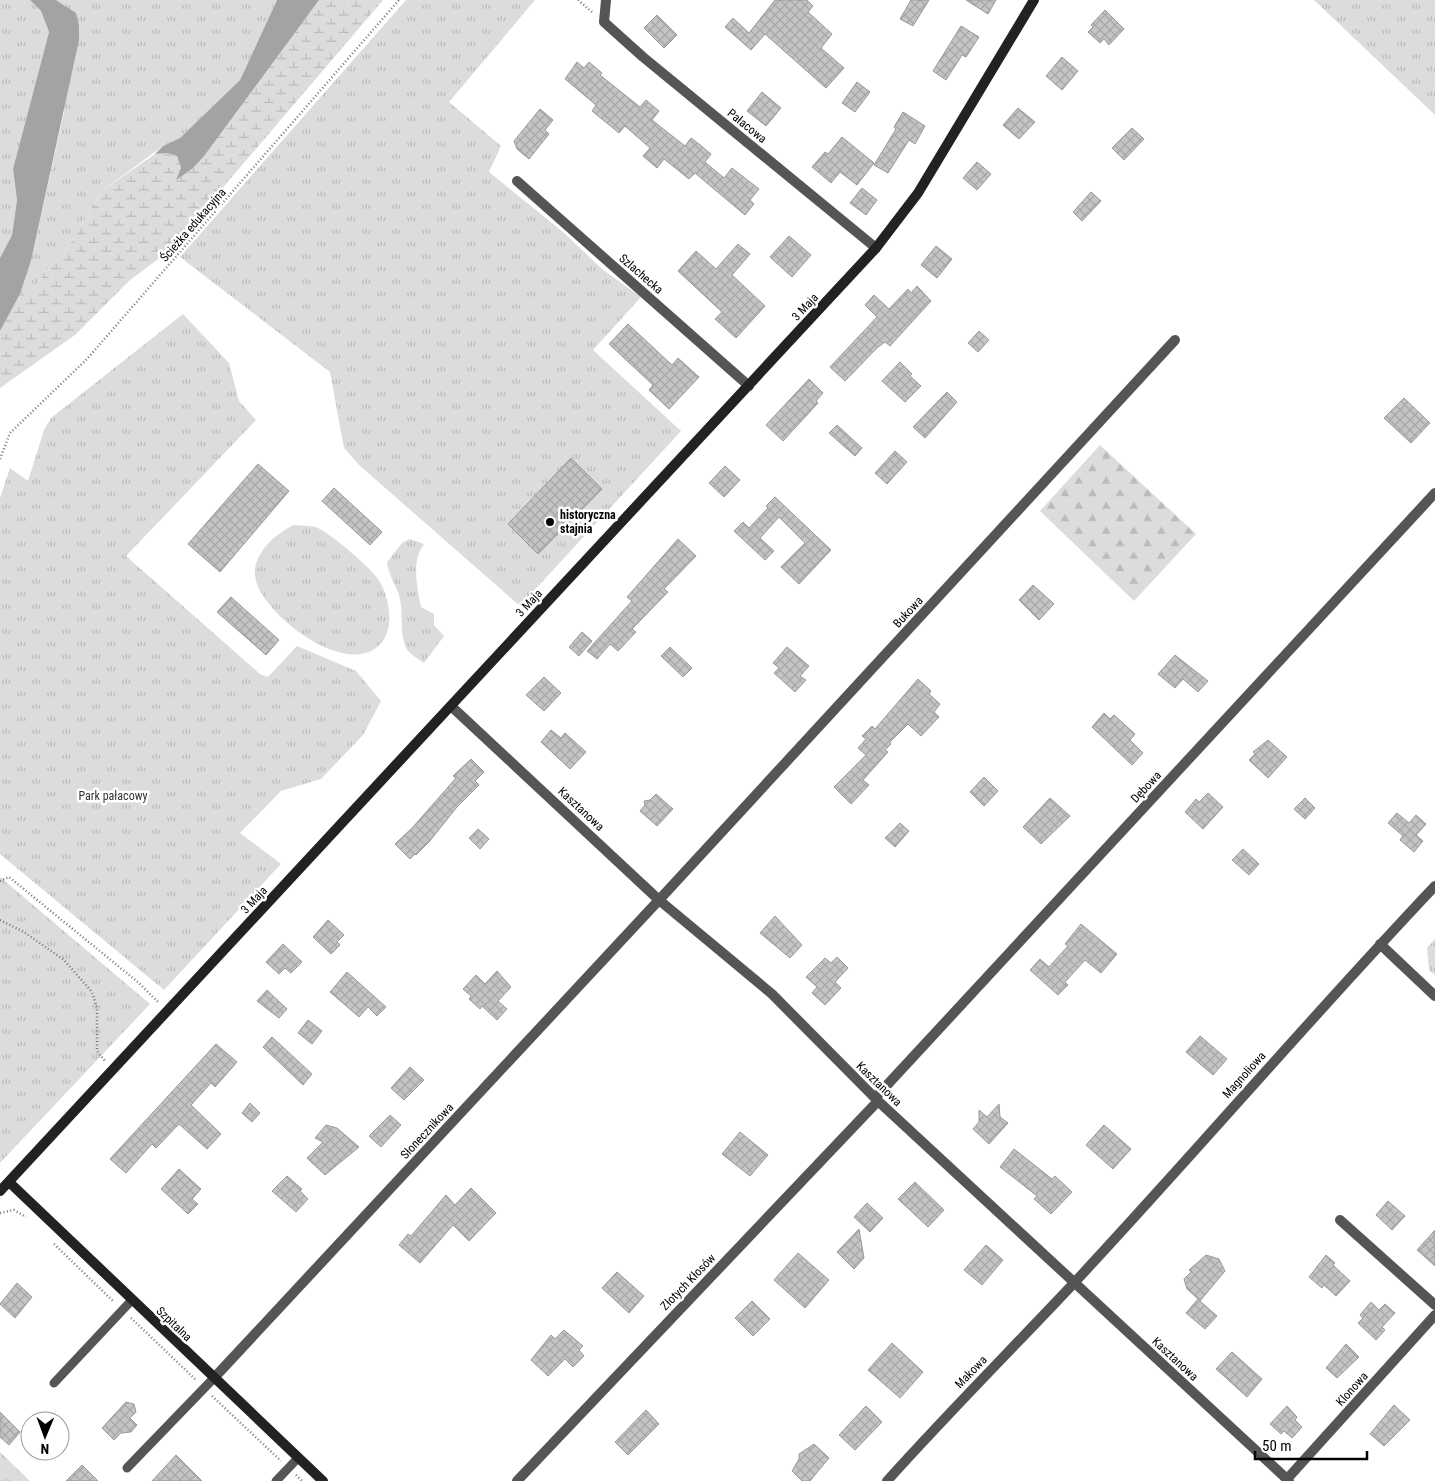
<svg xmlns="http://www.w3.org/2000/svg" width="1435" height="1481" viewBox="0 0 1435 1481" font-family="'Roboto Condensed',sans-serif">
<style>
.grass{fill:url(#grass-tufts)}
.forest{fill:url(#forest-firs)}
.wetland{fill:url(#wetland-marsh)}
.water{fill:#a3a3a3}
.building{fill:url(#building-cross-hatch);stroke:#999}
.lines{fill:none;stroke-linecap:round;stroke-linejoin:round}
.path{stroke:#777;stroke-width:2.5;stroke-dasharray:1 2.5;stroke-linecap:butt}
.lane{stroke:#555;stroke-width:9}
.street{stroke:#555;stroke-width:10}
.secondary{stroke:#222;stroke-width:10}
.poi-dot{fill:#000;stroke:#fff;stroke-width:2}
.labels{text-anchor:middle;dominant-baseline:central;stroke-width:5;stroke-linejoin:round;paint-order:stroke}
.street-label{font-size:12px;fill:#000;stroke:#fff}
.poi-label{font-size:12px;font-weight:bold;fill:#000;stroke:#fff;text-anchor:start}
.park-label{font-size:12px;fill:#333;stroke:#fff}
</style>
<defs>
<pattern id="grass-tufts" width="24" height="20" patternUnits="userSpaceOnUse" patternTransform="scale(1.25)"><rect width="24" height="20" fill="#dcdcdc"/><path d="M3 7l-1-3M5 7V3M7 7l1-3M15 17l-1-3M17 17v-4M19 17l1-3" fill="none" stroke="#bbb"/></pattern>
<pattern id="forest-firs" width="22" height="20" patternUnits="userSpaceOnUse" patternTransform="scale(1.25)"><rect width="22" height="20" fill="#dcdcdc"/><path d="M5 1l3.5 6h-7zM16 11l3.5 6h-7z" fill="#bbb"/></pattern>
<pattern id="wetland-marsh" width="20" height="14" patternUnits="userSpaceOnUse" patternTransform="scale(1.25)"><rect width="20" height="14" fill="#dcdcdc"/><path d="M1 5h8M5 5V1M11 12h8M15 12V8" fill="none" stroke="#bbb"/></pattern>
<pattern id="building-cross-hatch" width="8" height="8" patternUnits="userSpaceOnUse" patternTransform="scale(1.25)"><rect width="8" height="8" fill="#c4c4c4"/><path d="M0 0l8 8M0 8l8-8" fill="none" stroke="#a7a7a7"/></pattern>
</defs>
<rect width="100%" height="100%" fill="#fff"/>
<path class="grass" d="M0,0H30L41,11L49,32L13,169L17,200L12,235L0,258Z
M56,0H277L240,80L180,138L163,146L103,190L68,247L44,273L33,291L20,294L31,261L64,112L66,6Z
M406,0H535L449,102L501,146L489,172L563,232L602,269L641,297L593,350L681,431L520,606L359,465L344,448L330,372L180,257Z
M1314,0H1435V115Z
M183,314L229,363L239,401L256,420L126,556L260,674L268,677L297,646L356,671L381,701L363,735L321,779L281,791L240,833L281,864L164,990L0,854V498L10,468L28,481L44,430L51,418Z
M294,525C302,526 313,525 320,529C332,535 371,568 378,579C391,599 397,636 373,650C337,670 269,617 257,584C247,558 274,534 294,525Z
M410,539L424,544C411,562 417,586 421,607L434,614V625L444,636L424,663C419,659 409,654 406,648C399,632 404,612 399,595C395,583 388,574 387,562L403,542Z
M0,877L150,1004L0,1163Z
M1435,939V975L1429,970L1427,948Z
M0,1452L30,1481H0Z"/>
<path class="forest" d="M1100,445L1196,534L1134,601L1040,511Z"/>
<path class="wetland" d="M319,0H383L168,252L130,280L75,335L0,388V331L20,294L33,291L44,273L68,247L103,190L155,154L168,153L177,156L181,168L177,179L192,169Z"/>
<path class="water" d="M30,0H56L76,13L79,26V40L31,261L20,294L0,331V258L12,235L17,200L13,169L49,32L41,11Z
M277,0H319L204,156L192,169L176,180L181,168L177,156L168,153L155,154L163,146L180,138L240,80Z"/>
<path class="building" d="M775,0H807L813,6L808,12L832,34L821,48L844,68L826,88L765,34L751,50L725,27L733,18L749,33Z
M911,0H929L913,26L900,19Z
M966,0H996L988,14Z
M1105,10L1124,29L1109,45L1104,39L1100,43L1088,32L1093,27L1091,25Z
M657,15L677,35L664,48L644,28Z
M961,26L979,37L966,57L962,55L946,80L933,71Z
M1062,57L1078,71L1062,90L1046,76Z
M577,62L584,68L589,62L602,73L600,75L640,107L646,100L659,111L652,120L685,146L691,138L699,144L711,154L705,162L724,178L732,168L759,189L750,200L754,204L745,215L695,173L689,179L664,159L657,168L643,156L650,148L625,126L619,133L592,111L596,105L565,79Z
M857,82L870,92L855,112L842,103Z
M762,92L781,108L766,126L747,111Z
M1018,108L1035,122L1019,139L1003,125Z
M540,109L553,120L545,130L549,134L529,159L517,149L514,141Z
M903,112L925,126L915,144L909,140L888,173L874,165L896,129L894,127Z
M1132,128L1144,139L1124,160L1112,148Z
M842,137L874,163L857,185L840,172L831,183L812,167L825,152L828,154Z
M977,162L991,174L977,190L963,178Z
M862,188L877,200L866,215L850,203Z
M1091,192L1101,201L1082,221L1073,212Z
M789,236L811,255L792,277L770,257Z
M738,244L750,254L732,275L765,306L736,338L715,319L722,312L678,271L696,251L716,269Z
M936,246L952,259L937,278L921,265Z
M917,286L931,301L890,346L885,342L877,348L845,381L830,367L877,317L865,305L874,295L889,309L908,289L911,293Z
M628,324L672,365L678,358L699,377L669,409L649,390L653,385L609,344Z
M979,331L989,340L978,352L968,343Z
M900,362L912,374L910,376L921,386L905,402L882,381Z
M809,379L823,393L816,401L818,403L783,441L766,425Z
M947,392L957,402L925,438L913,427Z
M1404,398L1430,423L1411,443L1384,418Z
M837,425L862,448L855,456L829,433Z
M895,451L907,462L887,484L875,473Z
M571,458L602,489L538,554L508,524Z
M258,464L289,491L220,572L188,544Z
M725,466L740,480L724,497L709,483Z
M334,488L382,532L370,545L322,501Z
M775,497L831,550L799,584L781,567L805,543L779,517L760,538L774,551L765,560L734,531L743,522L749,528L768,508L766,506Z
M678,539L696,556L664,589L668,592L632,629L636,632L618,651L610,644L597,659L587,651L632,601L627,597Z
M1033,585L1054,604L1039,620L1019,600Z
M231,597L279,640L266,655L217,612Z
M582,632L592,641L579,656L569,647Z
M670,647L692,668L683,677L661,656Z
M787,647L809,666L800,676L806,680L795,692L774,673L779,668L773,663Z
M1175,655L1208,681L1198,692L1183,679L1175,688L1158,674Z
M544,677L561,693L544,711L526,695Z
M918,679L931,691L929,694L940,704L934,712L939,717L921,736L908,724L890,742L891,744L885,750L888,752L863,780L869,785L851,804L834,787L866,755L858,748L866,739L862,736L872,726L875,729Z
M1104,713L1110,719L1114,715L1135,734L1130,740L1143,753L1132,765L1092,727Z
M551,730L561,738L565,733L586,752L570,769L541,742Z
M1268,740L1287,757L1268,778L1249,760L1255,754L1253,752Z
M471,759L484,772L475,781L479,785L457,807L429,842L416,855L415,854L410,859L395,844L413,827L456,778L453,776Z
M984,777L998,791L984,806L970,792Z
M1208,793L1223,807L1203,829L1185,812L1196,799L1199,802Z
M656,794L673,809L657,826L640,811L645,805L644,801L650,800Z
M1050,798L1070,816L1041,844L1023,827Z
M1305,798L1315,808L1305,819L1294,809Z
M1397,813L1409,823L1416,815L1426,824L1416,835L1423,841L1414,852L1400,840L1403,836L1388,823Z
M900,823L909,831L895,847L885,838Z
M478,829L489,839L480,849L469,838Z
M1243,849L1259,864L1249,875L1232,860Z
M775,916L802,945L790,958L760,933Z
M328,920L344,935L337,942L340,945L331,954L313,937Z
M1081,924L1117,954L1101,973L1085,960L1065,982L1068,985L1058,995L1030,970L1040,959L1049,967L1068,946L1065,944Z
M283,944L302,962L291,973L285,968L279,974L266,962Z
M837,957L848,968L835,982L841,988L825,1005L812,993L817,987L806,977L825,958L831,963Z
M497,971L511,987L498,1001L507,1009L497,1020L482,1006L480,1009L469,999L471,996L463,989L476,975L485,984Z
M347,972L386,1007L377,1016L368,1007L359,1017L330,992Z
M267,990L287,1009L279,1018L257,1001Z
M308,1020L322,1031L312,1044L298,1033Z
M1200,1036L1227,1059L1213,1075L1186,1052Z
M272,1037L312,1074L303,1085L263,1047Z
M216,1044L237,1062L215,1087L211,1083L191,1105L221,1134L207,1149L179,1124L156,1148L152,1144L126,1173L110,1159Z
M410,1067L424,1080L404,1100L391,1088Z
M250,1103L260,1113L252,1122L242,1113Z
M999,1104L1000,1117L1008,1123L989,1144L973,1129L979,1122V1110L987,1117Z
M390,1115L401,1125L381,1147L369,1136Z
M326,1125L337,1128L359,1147L325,1175L307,1158L323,1142L315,1138Z
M1104,1125L1131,1149L1113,1169L1086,1145Z
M740,1132L768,1155L750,1176L722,1154Z
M1014,1149L1052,1179L1055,1176L1072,1192L1051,1214L1034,1199L1037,1196L1000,1167Z
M179,1169L201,1189L192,1199L198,1204L188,1214L161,1189Z
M287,1176L302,1189L300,1191L308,1199L296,1212L272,1191Z
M915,1182L944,1210L928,1227L898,1199Z
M471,1188L496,1213L469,1241L453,1225L420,1263L399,1245L408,1234L411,1236L446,1195L455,1205Z
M1388,1201L1405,1216L1392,1230L1376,1215Z
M867,1203L883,1218L870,1232L854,1217Z
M859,1229L864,1258L854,1269L837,1252Z
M1435,1230V1266L1417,1250Z
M986,1245L1003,1260L982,1285L964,1270Z
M798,1253L829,1280L805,1308L774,1280Z
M1206,1255L1219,1259L1225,1271L1200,1301L1217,1316L1205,1329L1186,1313L1198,1299L1187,1289L1184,1279L1191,1272L1189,1270Z
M1326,1255L1335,1263L1333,1265L1350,1281L1336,1296L1324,1285L1322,1288L1309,1277Z
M617,1272L644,1296L629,1313L602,1288Z
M17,1283L32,1297L15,1318L0,1304Z
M752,1301L770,1319L753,1336L735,1318Z
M1371,1302L1379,1310L1385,1304L1395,1313L1382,1327L1385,1330L1376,1340L1358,1323L1363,1318L1360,1315Z
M564,1330L583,1346L579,1350L584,1356L573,1367L565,1359L548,1376L531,1360L551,1335L555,1339Z
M892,1343L923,1372L900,1398L868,1370Z
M1346,1344L1359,1357L1337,1378L1326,1368Z
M1232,1352L1262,1379L1247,1397L1216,1369Z
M126,1402L134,1404L136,1412L130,1418L137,1425L131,1432L121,1433L114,1440L102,1428Z
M1394,1405L1410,1420L1384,1446L1370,1434Z
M866,1406L882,1422L855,1450L839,1435Z
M1287,1406L1297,1417L1295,1420L1302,1427L1292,1438L1284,1431L1281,1434L1270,1424Z
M646,1410L659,1424L628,1455L615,1442Z
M0,1412L20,1432L9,1445L0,1437Z
M814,1444L829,1458L810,1481H802L792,1471L799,1459V1454Z
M176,1455L202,1481H152Z
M82,1465L98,1481H66Z"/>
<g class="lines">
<path class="path" d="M578,0L592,12
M0,459L10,433L87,359L399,0
M0,881L9,877L139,983L159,1003
M0,920L24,932L64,960L92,992L97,1008V1051L105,1061
M0,1213L14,1210L26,1217
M54,1244L114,1302
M131,1318L196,1380
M212,1396L281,1461
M296,1475L302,1481"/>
<path class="lane" d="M54,1383L131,1301
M127,1468L213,1379
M276,1481L298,1458"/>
<path class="street" d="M606,0L604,22L643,57L876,248
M517,181L749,386
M451,706L659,900L772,994L878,1101L1289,1481
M1380,944L1435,996
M875,1098L1435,493
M1340,1220L1435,1305
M213,1379L659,900L1175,340
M1287,1479L1435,1315
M517,1481L878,1101
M887,1481C948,1413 1012,1349 1074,1283C1196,1152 1312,1016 1435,886"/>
<path class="secondary" d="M9,1182L323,1481
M0,1191L876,248L918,193L1034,0"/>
</g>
<circle class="poi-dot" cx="550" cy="522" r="5"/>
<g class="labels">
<g class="street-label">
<text transform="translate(747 126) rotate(39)">Pałacowa</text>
<text transform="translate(193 225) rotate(-49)">Ścieżka edukacyjna</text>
<text transform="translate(641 274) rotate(41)">Szlachecka</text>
<text transform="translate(805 307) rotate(-47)">3 Maja</text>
<text transform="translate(529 603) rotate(-47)">3 Maja</text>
<text transform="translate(908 612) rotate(-47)">Bukowa</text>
<text transform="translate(1146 787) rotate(-47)">Dębowa</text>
<text transform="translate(581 809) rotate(43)">Kasztanowa</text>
<text transform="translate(254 900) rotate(-47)">3 Maja</text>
<text transform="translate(1244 1075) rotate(-48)">Magnoliowa</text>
<text transform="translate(879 1084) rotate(44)">Kasztanowa</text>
<text transform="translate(427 1131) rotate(-47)">Słonecznikowa</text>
<text transform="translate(688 1282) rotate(-46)">Złotych Kłosów</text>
<text transform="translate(174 1324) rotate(44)">Szpitalna</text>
<text transform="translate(1175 1359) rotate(43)">Kasztanowa</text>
<text transform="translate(971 1372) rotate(-46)">Makowa</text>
<text transform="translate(1352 1389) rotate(-48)">Klonowa</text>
</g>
<g class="poi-label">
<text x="560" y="515">historyczna<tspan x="560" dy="14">stajnia</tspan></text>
</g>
<g class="park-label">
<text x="113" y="796">Park pałacowy</text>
</g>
</g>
<g transform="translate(45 1436) rotate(181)"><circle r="24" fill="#ffffff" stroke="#999999"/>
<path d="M0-4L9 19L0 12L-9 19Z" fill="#000000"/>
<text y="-8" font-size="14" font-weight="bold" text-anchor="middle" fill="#000000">N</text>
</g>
<path d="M1255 1451v8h112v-8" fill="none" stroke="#000000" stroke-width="2.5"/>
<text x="1262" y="1451" font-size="15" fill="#000000" stroke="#ffffff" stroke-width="4" paint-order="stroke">50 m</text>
</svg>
